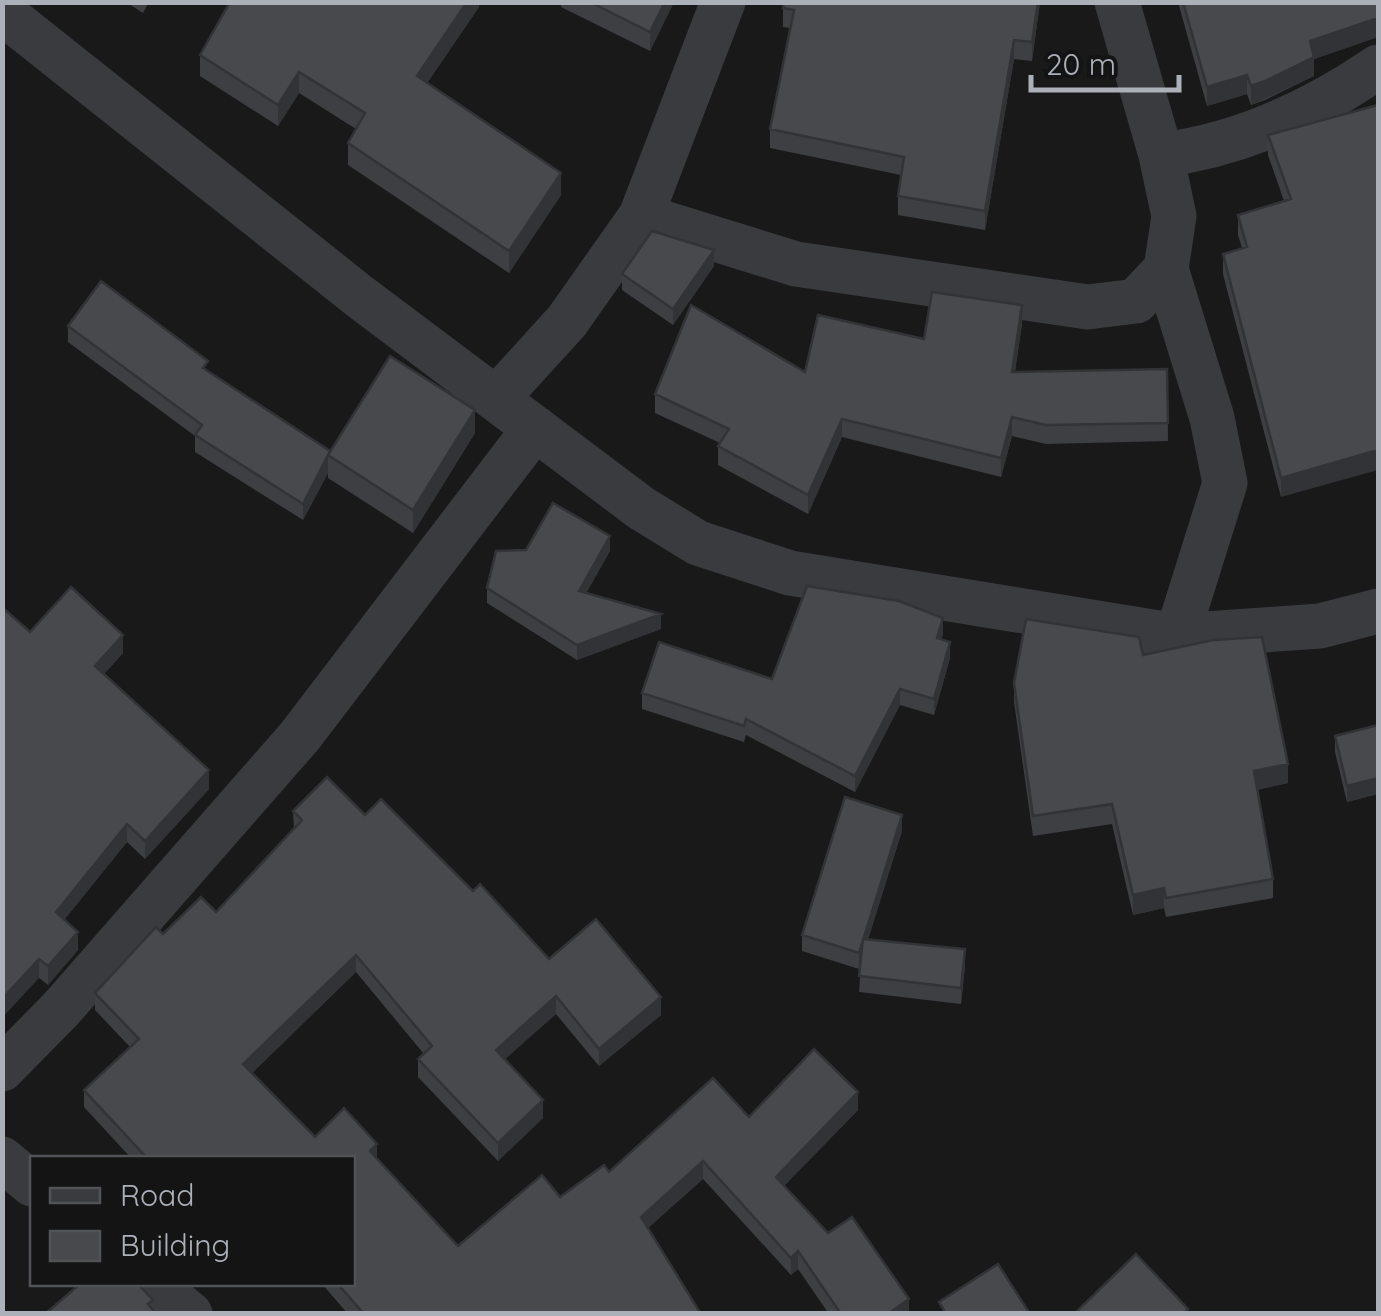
<svg xmlns="http://www.w3.org/2000/svg" width="1381" height="1316" viewBox="0 0 1381 1316" font-family="Quicksand,sans-serif">
<style>
.lines{fill:none;stroke-linecap:round;stroke-linejoin:round}
.minor{stroke:#3a3b3f;stroke-width:45}
.wall{fill:#3e3f42}
.shaded-wall{fill:#323336}
.building{fill:#48494d;stroke:#323336;stroke-width:2.5}
</style>
<rect width="100%" height="100%" fill="#19191a"/>
<g class="lines">
<path class="minor" d="M1117,2L1161,155L1174,216L1166,269L1212,418L1225,483L1177,636
M2,12L359,296L641,508L698,543L790,573L1177,636L1320,626L1378,611
M1161,155C1241,145 1312,112 1378,67
M641,216L796,264L1088,307L1136,301L1166,269
M496,399L567,321L641,216L723,2
M2,1069L61,1009L300,736L535,428
M2,1159L32,1184
M154,1284L190,1314"/>
</g>
<path class="wall" d="M126,2H149L143,13Z
M479,2V7L427,83L561,195L509,273L348,165V143L356,129L299,93L278,126L200,76V55Z
M561,2H674L650,51L561,7Z
M1040,2L1032,61L1014,59L985,230L898,215V196L901,175L770,148V129L790,28L783,27V8Z
M1178,2H1378V37L1314,59V76L1265,100L1251,105L1247,94L1207,106Z
M1378,105L1281,497L1223,274V254L1242,248L1238,235V215L1284,201L1268,155V135Z
M714,266L673,325L622,290V274Z
M1022,324L1015,372L1167,369L1168,441L1046,444L1012,436L1001,477L842,437L808,514L718,465V446L720,443L655,413V394L805,372L924,339Z
M68,326L208,371L330,451L475,433L413,533L328,478V473L303,520L195,452V436L68,342Z
M610,551L586,593L661,629L577,660L487,603V588Z
M30,632L123,653L104,674L209,789L145,859L127,842L64,920L78,950L48,985L39,978Z
M943,634L941,639L950,658L934,715L900,705L855,792L746,735L744,742L642,709V693L772,679Z
M1143,655L1288,783L1257,790L1273,879V898L1166,917L1164,908L1133,915L1112,824L1033,836L1014,702V683Z
M1378,725V794L1347,802L1335,752V736Z
M293,811L365,815L473,891L549,959L661,1015L599,1066L556,1014L505,1059L543,1118L498,1161L418,1077V1059L424,1054L356,972L252,1073L315,1137L377,1158L458,1246L609,1172L749,1117L858,1110L784,1186L828,1233L909,1314H829L798,1269L791,1275L703,1179L648,1228L701,1314H348L322,1284H352V1158H131L84,1107V1090L130,1047L95,1010V993L163,934L216,912L294,829Z
M902,831L868,939L965,966L961,1004L859,992L861,963L859,969L802,951V935Z"/>
<path class="shaded-wall" d="M467,2H479V7L417,98V76Z
M665,2H674L650,51V32Z
M1038,2H1040L1032,61V42Z
M1378,18V37L1314,59V76L1251,105V86L1310,41Z
M1014,40V59L985,230V211Z
M299,72V93L278,126V105Z
M1247,75V94L1207,106V87Z
M561,173V195L509,273V251Z
M714,250V266L673,325V309Z
M1022,305V324L1012,390V372Z
M475,410V433L413,533V510Z
M1012,417V436L1001,477V458Z
M842,419V437L808,514V495Z
M1378,450V470L1281,497V478Z
M328,457V473L303,520V504Z
M610,536V551L579,606V591Z
M661,614V629L577,660V645Z
M943,618V634L937,654V638Z
M123,635V653L95,684V666Z
M950,642V658L934,715V699Z
M900,689V705L855,792V776Z
M1288,764V783L1254,790V771Z
M209,770V789L145,859V841Z
M1378,778V794L1347,802V786Z
M902,815V831L859,969V953Z
M127,824V842L56,930V912Z
M1164,888V908L1133,915V895Z
M78,932V950L48,985V966Z
M965,949V966L961,1004V988Z
M356,955V972L243,1082V1064Z
M39,959V978L2,1018V999Z
M556,996V1014L496,1067V1050Z
M661,997V1015L599,1066V1049Z
M858,1092V1110L776,1194V1177Z
M543,1100V1118L498,1161V1143Z
M377,1144V1162L370,1151Z
M703,1161V1179L641,1234V1217Z
M798,1251V1269L791,1275V1258Z
M909,1299V1314H888Z"/>
<path class="building" d="M230,2H467L417,76L561,173L509,251L348,143L365,113L299,72L278,105L200,55Z
M590,2H665L650,32Z
M784,2H1038L1032,42L1014,40L985,211L898,196L904,157L770,129L794,10L783,8Z
M1183,2H1378V18L1310,41L1314,57L1265,81L1251,86L1247,75L1207,87Z
M1378,105V450L1281,478L1223,254L1247,247L1238,215L1291,199L1268,135Z
M652,231L714,250L673,309L622,274Z
M101,281L208,361L203,368L330,451L303,504L195,435L202,425L68,326Z
M932,292L1022,305L1012,372L1167,369L1168,423L1046,425L1012,417L1001,458L842,419L808,495L718,446L729,429L655,394L691,305L805,372L818,315L924,339Z
M390,356L475,410L413,510L328,455Z
M553,503L610,536L579,591L661,614L577,645L487,588L496,551L526,550Z
M807,586L899,601L943,618L937,638L950,642L934,699L900,689L855,776L746,719L744,726L642,693L659,642L772,679Z
M71,587L123,635L95,666L209,770L145,841L127,824L56,912L78,932L48,966L39,959L2,999V607L30,632Z
M1026,619L1139,637L1143,655L1213,640L1262,637L1288,764L1254,771L1273,879L1166,898L1164,888L1133,895L1112,804L1033,816L1014,683Z
M1378,725V778L1347,786L1335,736Z
M327,777L365,815L381,799L473,891L480,884L549,959L596,919L661,997L599,1049L556,996L496,1050L543,1100L498,1143L418,1059L432,1046L356,955L243,1064L315,1137L344,1108L377,1144L370,1151L458,1246L542,1175L560,1197L604,1165L609,1172L713,1078L749,1117L814,1049L858,1092L776,1177L828,1233L852,1217L909,1299L888,1314H841L798,1251L791,1258L703,1161L641,1217L701,1314H364L338,1284H352V1158H147L84,1090L139,1039L95,993L156,927L163,934L201,897L216,912L302,820L293,811Z
M845,797L902,815L859,953L802,935Z
M863,939L965,949L961,988L859,976Z
M1136,1254L1188,1309L1183,1314H1074Z
M998,1264L1030,1314H946L939,1302Z
M80,1284H138L153,1300L148,1304L156,1314H45Z"/>
<rect width="1381" height="1316" fill="none" stroke="#acb1b9" stroke-width="10"/>
<rect x="30" y="1156" width="325" height="130" fill="#141415" stroke="#515357" stroke-width="2.5"/>
<rect x="50" y="1188" width="50" height="15" fill="#3a3b3f" stroke="#515357" stroke-width="2.5"/>
<text x="120" y="1206" font-size="30" fill="#acb1b9">Road</text>
<rect x="50" y="1231" width="50" height="30" fill="#48494d" stroke="#515357" stroke-width="2.5"/>
<text x="120" y="1256" font-size="30" fill="#acb1b9">Building</text>
<path d="M1031 75v15h148v-15" fill="none" stroke="#acb1b9" stroke-width="5"/>
<text x="1046" y="75" font-size="30" fill="#acb1b9" stroke="#141415" stroke-width="8" paint-order="stroke">20 m</text>
</svg>
